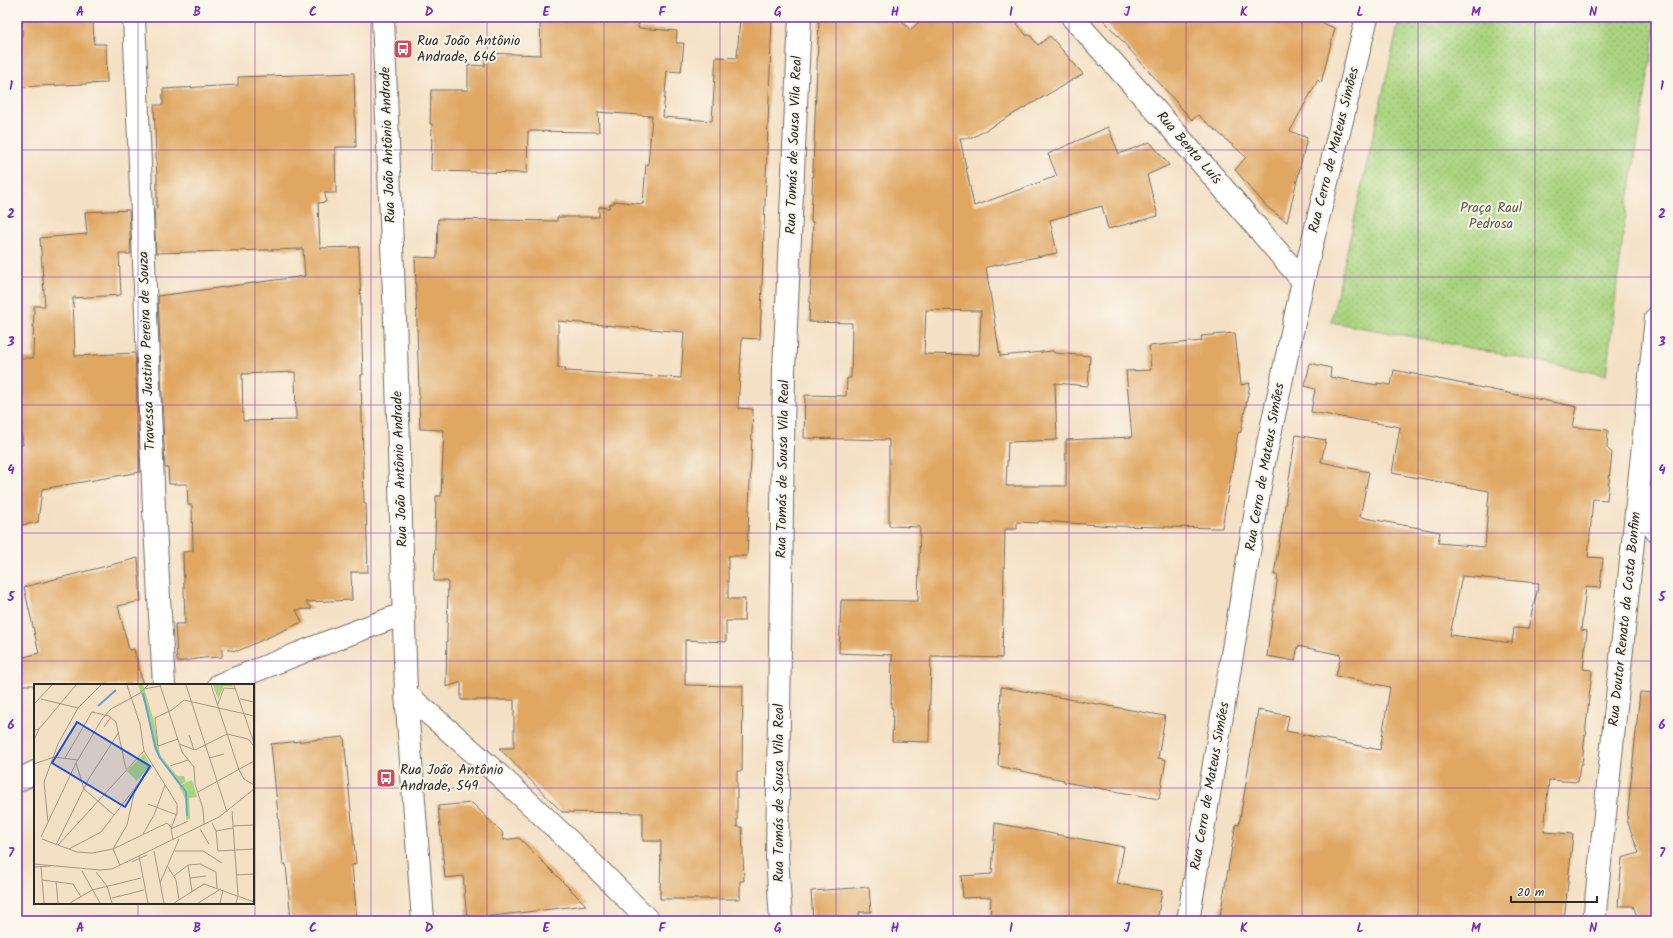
<svg xmlns="http://www.w3.org/2000/svg" width="1673" height="938" viewBox="0 0 1673 938" font-family="Kalam,sans-serif">
<style>
.park{fill:url(#park-dots);stroke:#6a7f55}
.building{fill:#e0a763;fill-rule:evenodd}
.lines{fill:none;stroke-linecap:round;stroke-linejoin:round}
.street-casing{stroke:#716a61;stroke-width:24}
.secondary-casing{stroke:#716a61;stroke-width:24}
.street{stroke:#fff;stroke-width:22}
.secondary{stroke:#fff;stroke-width:22}
.grid{fill:none;stroke:#7b2cbf;stroke-width:1;stroke-opacity:0.55}
.labels{text-anchor:middle;dominant-baseline:central;stroke-width:4;stroke-linejoin:round;paint-order:stroke}
.poi-label{font-size:14px;fill:#2b2b2b;stroke:#fbf7ec;text-anchor:start}
.street-label{font-size:14px;fill:#2b2b2b;stroke:#fbf7ec}
.park-label{font-size:14px;fill:#515d44;stroke:#fbf7ec}
.inset-river{fill:none;stroke:#67a2d7;stroke-width:2}
.inset-road{fill:none;stroke:#a49887;stroke-width:1}
.view{fill:#1d4ed8;fill-opacity:0.15;stroke:#1d4ed8;stroke-width:2}
.inset-edge{fill:none;stroke:#2b2b2b;stroke-width:2}
.neatline{fill:none;stroke:#7b2cbf;stroke-width:1.5}
.grid-label{font-size:13px;text-anchor:middle;font-weight:bold;fill:#7b2cbf}
</style>
<defs>
<pattern id="park-dots" width="8" height="8" patternUnits="userSpaceOnUse"><rect width="8" height="8" fill="#a9d37f"/><path d="M2 2h.1M6 6h.1" fill="none" stroke="#92b56e" stroke-width="1.8" stroke-linecap="round"/></pattern>
</defs>
<rect width="100%" height="100%" fill="#fbf7ec"/>
<filter id="ink" filterUnits="userSpaceOnUse"><feTurbulence type="fractalNoise" baseFrequency=".025" numOctaves="2"/><feDisplacementMap in="SourceGraphic" scale="8" xChannelSelector="R" yChannelSelector="G"/><feConvolveMatrix kernelMatrix="1 2 1 2 8 2 1 2 1" color-interpolation-filters="sRGB"/></filter>
<filter id="wash" filterUnits="userSpaceOnUse"><feTurbulence type="fractalNoise" baseFrequency=".012" numOctaves="4" result="noise"/><feDisplacementMap in="SourceGraphic" scale="16" xChannelSelector="R" yChannelSelector="G"/><feGaussianBlur stdDeviation="0.9" result="paint"/><feColorMatrix in="noise" values="0 0 0 0 0 0 0 0 0 0 0 0 0 0 0 0 0 1.4 0 .05"/><feComposite in="paint" operator="in"/></filter>
<g filter="url(#wash)">
<rect width="100%" height="100%" fill="#f4e0c4"/>
<path class="park" d="M1400,17H1656V26L1625,220L1606,375L1430,340L1331,322Z"/>
<g id="blocks">
<path class="building" d="M22,17H93L94,44H106L107,83L17,87V47H19L18,37L22,36Z
M551,17H639L638,28L677,31L676,43H684L681,72L667,71L663,117L712,121L716,57L737,58L740,17H772L760,339L742,338L738,408L753,409L747,556H728V599H745L744,621H726V642L685,640V685L743,686L742,771H737V827H742L744,881H740V899H660L661,841H643V813L562,812L499,748H514V700H461V682L446,687L448,581H434L436,496H441L444,430L420,429L415,257L437,258L438,219L557,221V217H599V207L609,208L610,204H614V201L643,204L646,164L648,165L652,116L598,112L599,132L528,131L527,173L431,171L432,124H430L431,90H468V65L485,66V53L541,55L540,21H552ZM558,321L684,332L681,378L565,371L566,368H558Z
M819,17H899L910,30L925,17H1012L1027,36L1029,34L1038,45L1050,36L1083,74L972,138H960L974,206L1057,176L1048,154L1108,127L1119,154L1150,142L1169,165L1147,175L1158,216L1108,229L1102,206L1050,220L1057,253L986,267L1000,356L1053,351L1054,353L1090,356L1088,386L1055,383L1057,440L1008,442L1006,486H1066V440L1132,437L1126,371L1151,370L1149,346L1202,341L1201,336L1235,333L1241,385L1250,383L1241,432L1238,433L1222,528L1114,526L1039,521L1038,523L1017,522V529H1005L1002,658L931,656L929,742L892,741L893,708H891L892,655L839,653L841,600L918,601L920,527L889,526V440L804,438L805,395L846,396L847,378H851L852,323L809,322L813,222H811L814,142ZM926,310L981,311L979,355L924,354Z
M1101,17H1305L1335,28L1321,83L1318,80L1290,131L1307,138L1287,222L1267,207L1235,170L1246,157L1198,115L1192,120Z
M354,73L356,147H335L336,193H325L326,202L318,203L320,248L359,247L363,375H361L364,504H366L368,572H351L352,600L306,602L312,609L296,610L302,622L238,651L222,649V657L204,658L177,662L175,624H185L183,552L193,551L192,505H188L187,484H169L168,468H165L158,296L305,276L303,249L156,253L154,209L157,208V178L154,105H163V89L238,85V77ZM295,372L296,420L243,421L242,374Z
M129,210L131,254H119L121,295L73,298L75,356L135,353L140,472L42,489L38,522L17,526V446L23,445L17,400V358H33L34,306H45L40,238L87,234L85,212Z
M1310,363L1331,368L1330,377L1377,385V383L1391,385L1394,370L1577,407L1573,427L1608,430L1607,448L1612,453L1607,500L1593,499L1588,557L1603,558L1600,588L1586,587L1581,630L1587,631L1583,669L1592,670L1582,764H1580L1578,782L1549,780L1544,832L1573,834L1564,921H1219L1236,824L1239,825L1258,710L1289,716L1286,731L1380,750L1390,687L1336,676L1341,655L1298,646L1295,661L1267,656L1278,575H1274L1296,435L1326,440L1321,462L1369,472L1360,517L1440,532L1438,543L1485,547L1489,491L1392,473L1400,427L1311,412L1315,389L1305,386ZM1462,576L1539,583L1528,629L1514,628L1512,643L1450,635Z
M138,558L141,601L118,606L129,650L134,649L143,685H17V659L39,653L24,587Z
M1001,687L1165,716L1158,758L1166,760L1159,799L1064,782V780L998,766Z
M1640,692L1656,693V921H1639L1633,906H1618L1622,858L1639,853L1627,820Z
M344,737L356,864L352,865L357,921H291L286,864H283L271,744Z
M472,803L502,832L503,840L519,838L586,905L467,919L463,876L445,878L438,806Z
M995,823L1124,847L1117,884L1162,891L1157,921H990L991,897L963,898L961,876L992,874Z
M869,887L871,912H859L860,921H813L811,891Z"/>
</g>
</g>
<g filter="url(#ink)">
<use href="#blocks" fill-opacity="0" stroke="#716a61" stroke-width="1"/>
<g class="lines">
<defs>
<path id="street" d="M134,17L154,509L164,685
M1072,17L1168,124L1303,281
M1641,492L1656,531
M219,685L333,640L403,614
M406,694C491,765 572,841 649,921
M17,781L35,772
M781,921L777,856L784,370L800,17
M1188,921L1264,462L1303,281L1367,17
M1594,921L1656,318"/>
<path id="secondary" d="M383,17L396,346L406,694L423,921"/>
</defs>
<use href="#street" class="street-casing"/>
<use href="#secondary" class="secondary-casing"/>
<use href="#street" class="street"/>
<use href="#secondary" class="secondary"/>
</g>
</g>
<path class="grid" d="M138,17V685M255,17V921M371,17V921M487,17V921M604,17V921M720,17V921M836,17V921M953,17V921M1069,17V921M1186,17V921M1302,17V921M1418,17V921M1535,17V921M17,150H1656M17,277H1656M17,405H1656M17,533H1656M17,661H1656M17,788H35M253,788H1656M138,903V921"/>
<defs>
<symbol id="bus-square" viewBox="-11 -11 22 22"><rect x="-9" y="-9" width="18" height="18" rx="4" fill="#d1495b" stroke="#fbf7ec"/><path d="M-5-6H5V4H4V6H2V4H-2V6H-4V4H-5ZM-3.5-4V0h7V-4ZM-3.5 1.2v1.5H-2V1.2ZM2 1.2v1.5H3.5V1.2Z" fill="#fff"/></symbol>
</defs>
<g fill-rule="evenodd">
<use href="#bus-square" x="392" y="38" width="22" height="22"/>
<use href="#bus-square" x="375" y="767" width="22" height="22"/>
</g>
<g class="labels">
<g class="poi-label">
<text x="417" y="41">Rua João Antônio<tspan x="417" dy="16">Andrade, 646</tspan></text>
<text x="400" y="770">Rua João Antônio<tspan x="400" dy="16">Andrade, 549</tspan></text>
</g>
<g class="street-label">
<text transform="translate(388 145) rotate(-92)">Rua João Antônio Andrade</text>
<text transform="translate(794 145) rotate(-88)">Rua Tomás de Sousa Vila Real</text>
<text transform="translate(1189 148) rotate(49)">Rua Bento Luís</text>
<text transform="translate(1334 150) rotate(-76)">Rua Cerro de Mateus Simões</text>
<text transform="translate(147 351) rotate(-92)">Travessa Justino Pereira de Souza</text>
<text transform="translate(1265 467) rotate(-80)">Rua Cerro de Mateus Simões</text>
<text transform="translate(400 469) rotate(-92)">Rua João Antônio Andrade</text>
<text transform="translate(783 469) rotate(-89)">Rua Tomás de Sousa Vila Real</text>
<text transform="translate(1625 619) rotate(-84)">Rua Doutor Renato da Costa Bonfim</text>
<text transform="translate(1210 786) rotate(-80)">Rua Cerro de Mateus Simões</text>
<text transform="translate(779 793) rotate(-90)">Rua Tomás de Sousa Vila Real</text>
</g>
<g class="park-label">
<text x="1491" y="208">Praça Raul<tspan x="1491" dy="16">Pedrosa</tspan></text>
</g>
</g>
<g transform="translate(34 684)">
<rect width="220" height="220" fill="#f4e0c4"/>
<path d="M104,1H109L120,37L126,71L143,92H150L152,98L145,101L121,67L114,29ZM179,1H198L199,3L190,2L184,15ZM110,70L116,81L103,97L93,87ZM158,96L163,113L155,114L156,135L152,136L153,119L145,102Z" fill="#a9d37f"/>
<path class="inset-river" d="M109,9L121,62L126,74L152,108L153,132M64,22L82,6"/>
<path class="inset-road" d="M93,1L106,40L110,67L143,120V129L137,145L139,156M126,1L148,68L160,83L161,100L169,125L170,141M152,1L193,128M177,1L205,86L210,95L220,101M200,1L220,59M110,5L126,2M7,15L44,24M206,15L220,18M0,20L18,1M184,20L190,4L202,5M70,43L77,33M0,46L5,45L42,1M155,51L160,66M144,55L124,62L121,34L138,26L150,16L220,32M0,56L5,45M145,60L161,66L193,50L214,55L220,62M31,74L58,28L75,32L82,38L92,85M175,74L190,70M42,79L50,105L80,131M0,80L20,73L44,76M136,82L154,76M164,108L220,77M114,120L143,131M198,127L204,212L202,219M14,138L10,98L24,60L44,24L67,1M178,139L182,147L184,167L220,165M199,142L220,141M137,145L154,137M166,145L175,160M182,147L199,144M109,150L120,131L131,101M7,153L42,79L68,35L77,25L106,9L114,1M8,155L43,168L58,169L79,165L133,139L137,143M22,161L54,96L85,48M24,161L110,67M35,165L67,148L119,81M120,167L130,219M141,167H169L188,179M105,172L114,219M98,178L113,171M0,180L66,186L78,185L185,133L220,105M86,181L79,165L93,141L101,105M154,181L158,208M7,182L10,219M0,183L17,182M134,183L142,196L145,216M48,187L66,219M62,188L73,202L78,219M202,191L220,190M140,192L154,181L166,180L182,188L183,204M156,194L172,192M8,196L39,200L47,213M22,197L24,219M126,199L145,155M78,214L110,206M36,219L58,206L107,194M140,219L170,200L220,218M164,219L187,205M186,219L189,206"/>
<path class="view" d="M43,38L116,82L91,123L18,79Z"/>
<rect width="220" height="220" class="inset-edge"/>
</g>
<rect width="1673" height="938" fill="none" stroke="#fbf7ec" stroke-width="44"/>
<path d="M1511 896v6h86v-6" fill="none" stroke="#2b2b2b" stroke-width="2"/>
<text x="1517" y="896" font-size="12" fill="#2b2b2b" stroke="#fbf7ec" stroke-width="3" paint-order="stroke">20 m</text>
<rect x="22" y="22" width="1629" height="894" class="neatline"/>
<g class="grid-label">
<text x="80" y="16">A</text>
<text x="197" y="16">B</text>
<text x="313" y="16">C</text>
<text x="429" y="16">D</text>
<text x="546" y="16">E</text>
<text x="662" y="16">F</text>
<text x="778" y="16">G</text>
<text x="895" y="16">H</text>
<text x="1011" y="16">I</text>
<text x="1127" y="16">J</text>
<text x="1244" y="16">K</text>
<text x="1360" y="16">L</text>
<text x="1476" y="16">M</text>
<text x="1593" y="16">N</text>
<text x="11" y="90">1</text>
<text x="1662" y="90">1</text>
<text x="11" y="218">2</text>
<text x="1662" y="218">2</text>
<text x="11" y="346">3</text>
<text x="1662" y="346">3</text>
<text x="11" y="474">4</text>
<text x="1662" y="474">4</text>
<text x="11" y="601">5</text>
<text x="1662" y="601">5</text>
<text x="11" y="729">6</text>
<text x="1662" y="729">6</text>
<text x="11" y="857">7</text>
<text x="1662" y="857">7</text>
<text x="80" y="932">A</text>
<text x="197" y="932">B</text>
<text x="313" y="932">C</text>
<text x="429" y="932">D</text>
<text x="546" y="932">E</text>
<text x="662" y="932">F</text>
<text x="778" y="932">G</text>
<text x="895" y="932">H</text>
<text x="1011" y="932">I</text>
<text x="1127" y="932">J</text>
<text x="1244" y="932">K</text>
<text x="1360" y="932">L</text>
<text x="1476" y="932">M</text>
<text x="1593" y="932">N</text>
</g>
</svg>
